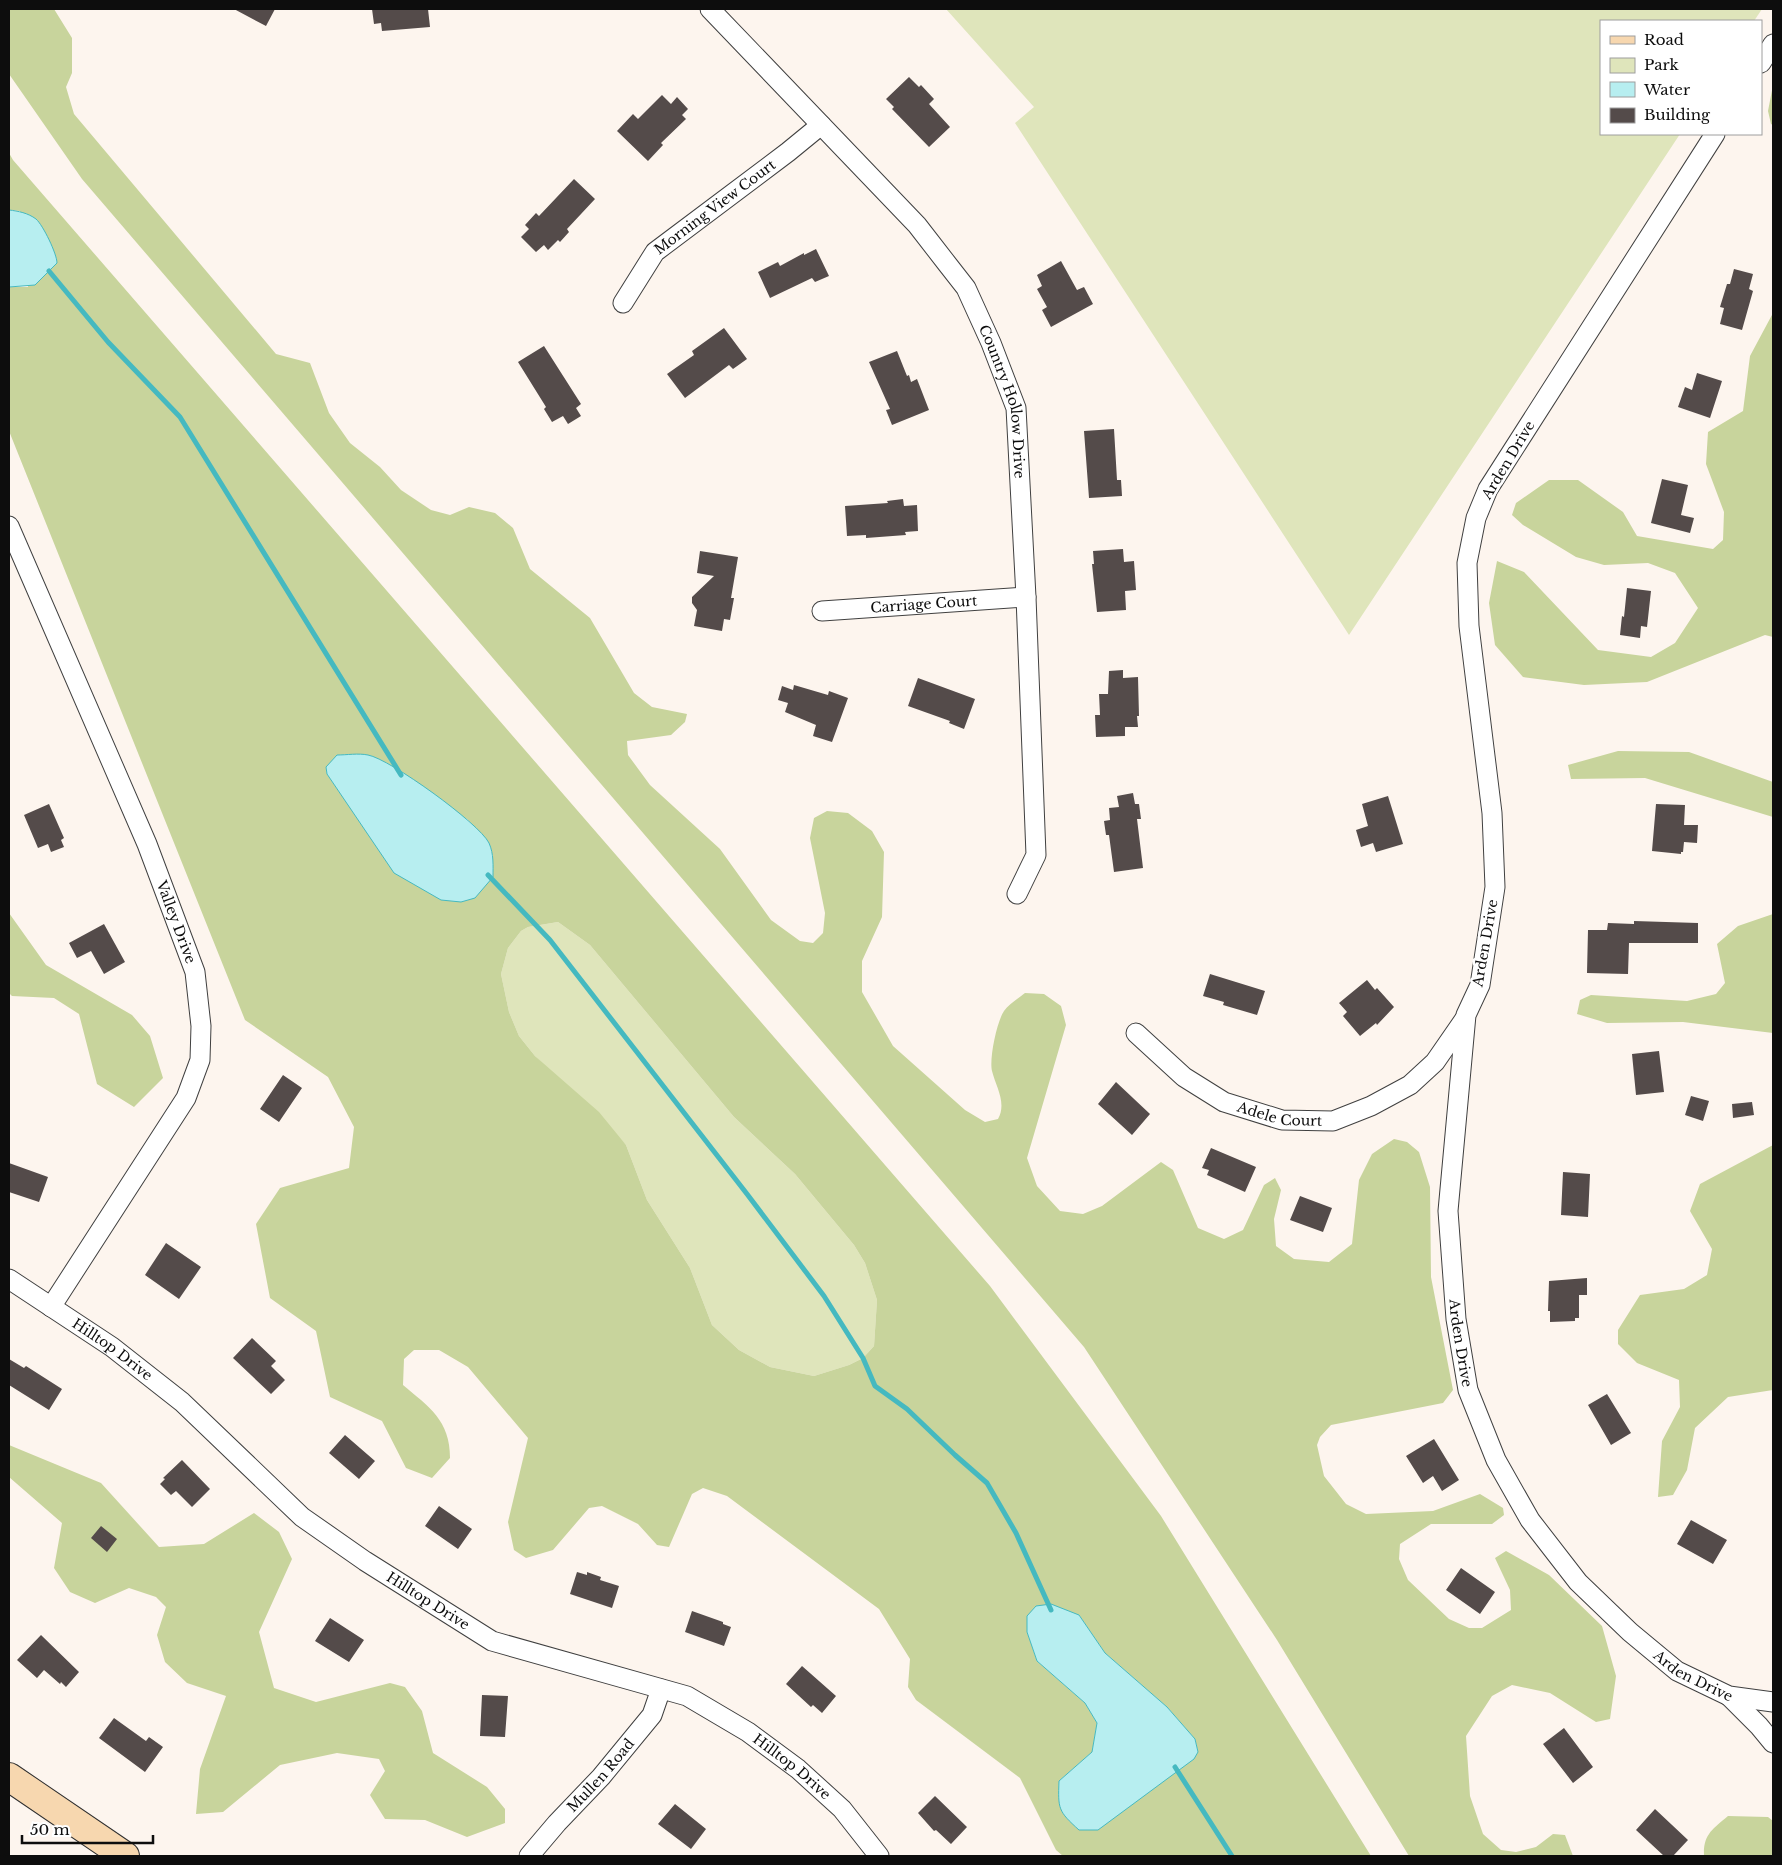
<svg xmlns="http://www.w3.org/2000/svg" width="1782" height="1865" viewBox="0 0 1782 1865" font-family="'Libre Baskerville',serif">
<style>
.green{fill:#dfe5bb}
.forest{fill:#c8d49c;fill-rule:evenodd}
.water{fill:#b7eef0;stroke:#45b9c0}
.lines{fill:none;stroke-linecap:round;stroke-linejoin:round}
.stream{stroke:#45b9c0;stroke-width:5}
.building{fill:#544b4a}
.street-casing{stroke:#404040;stroke-width:21}
.secondary-casing{stroke:#2f2f2f;stroke-width:30}
.street{stroke:#fff;stroke-width:19}
.secondary{stroke:#f7d7af;stroke-width:28}
.labels{text-anchor:middle;dominant-baseline:central;stroke-width:5;stroke-linejoin:round;paint-order:stroke}
.street-label{font-size:14px;fill:#0d0d0d;stroke:#fff}
</style>
<rect width="100%" height="100%" fill="#fdf5ee"/>
<path class="green" d="M946,9H1762L1754,21H1601V134H1680L1349,635L1015,123L1034,107Z
M558,922L590,945L734,1117L795,1174L854,1245L865,1263L877,1300L874,1346L863,1358L849,1365L814,1376L770,1367L739,1350L712,1325L690,1268L647,1200L626,1145L535,1056L519,1036L509,1012L501,974L508,948L521,931L528,927Z"/>
<path class="forest" d="M9,9H54L72,38V73L66,87L74,114L276,354L310,363L329,413L350,443L380,467L401,490L431,510L450,515L469,507L495,513L513,528L530,569L590,618L634,693L652,707L687,714L685,722L671,735L627,741L628,755L650,785L720,849L771,920L800,941L813,943L823,933L825,913L810,838L814,818L827,811L848,813L872,831L884,852L882,917L862,961V992L893,1046L965,1110L985,1122L998,1119C1007,1103 996,1087 992,1071C989,1059 997,1021 1004,1011C1009,1004 1019,998 1025,993L1044,994L1061,1006L1066,1025L1027,1158L1037,1186L1060,1211L1083,1214L1102,1206L1161,1162L1173,1170L1198,1228L1224,1239L1243,1230L1264,1185L1275,1178L1281,1190L1274,1219L1276,1246L1294,1259L1329,1262L1352,1244L1359,1180L1372,1154L1394,1139L1407,1142L1419,1152L1430,1187L1431,1277L1453,1390L1443,1403L1331,1425L1320,1437L1317,1445L1324,1476L1346,1504L1366,1514L1433,1511L1480,1494L1503,1508L1504,1515L1492,1524H1431L1400,1544L1399,1559L1408,1580L1449,1619L1469,1628H1482L1511,1610L1510,1590L1495,1558L1506,1551L1549,1575L1602,1626L1616,1676L1610,1719L1596,1722L1550,1693L1512,1685L1492,1696L1466,1736L1470,1796L1483,1834L1501,1850L1516,1852L1536,1847L1553,1834L1565,1835L1573,1856H1409L1277,1640L1084,1347L82,179L9,74Z
M1773,85V125L1771,124L1768,111Z
M9,153L13,160L990,1286L1161,1516L1371,1856H1063L1056,1850L1020,1778L916,1700L908,1687L910,1659L879,1609L727,1496L703,1488L692,1494L669,1547L657,1545L638,1524L602,1506L589,1508L553,1550L526,1558L514,1550L508,1522L528,1438L468,1367L439,1350H414L404,1359L403,1385C429,1407 450,1420 450,1458L432,1478L406,1468L382,1421L330,1397L316,1331L270,1298L256,1224L280,1188L349,1168L354,1127L328,1077L245,1020L9,431V287H28L20,211L9,210ZM326,767L467,819L488,842L493,857L395,873L327,774ZM558,922L590,945L734,1117L795,1174L854,1245L865,1263L877,1300L874,1346L863,1358L849,1365L814,1376L770,1367L739,1350L712,1325L690,1268L647,1200L626,1145L599,1112L535,1056L519,1036L509,1012L501,974L508,948L521,931L528,927ZM1079,1615L1105,1653L1167,1707L1195,1739L1198,1752L1059,1781L1092,1752L1097,1723L1085,1703L1037,1661L1027,1632Z
M1773,313V637L1765,635L1647,682L1584,685L1523,677L1495,645L1489,603L1497,561L1524,572L1598,650L1651,657L1675,643L1698,608L1675,573L1648,563L1604,565L1576,557L1523,525L1512,515L1516,503L1549,480H1578L1623,512L1637,536L1713,549L1723,540L1724,512L1706,464L1708,432L1743,411L1750,356Z
M1618,751L1689,752L1773,782V817L1645,778L1571,779L1568,765Z
M9,913L46,965L132,1015L150,1036L163,1078L134,1107L97,1084L79,1014L54,998L12,996L9,993Z
M1773,914V1033L1683,1022L1607,1023L1577,1014L1580,1000L1591,995L1687,1001L1716,994L1725,983L1717,944L1738,926Z
M1773,1145V1390L1728,1397L1695,1428L1687,1470L1673,1495L1658,1497L1662,1441L1680,1407L1679,1380L1637,1363L1618,1344V1330L1640,1295L1684,1289L1707,1275L1712,1249L1690,1211L1700,1184Z
M9,1445L101,1483L159,1547L204,1544L254,1513L279,1532L292,1559L259,1632L274,1688L316,1702L390,1683L405,1687L422,1711L433,1753L487,1787L505,1809V1823L467,1837L425,1820L385,1819L370,1795L385,1771L379,1759L337,1753L280,1765L223,1812L196,1814L200,1769L226,1696L187,1683L165,1662L157,1635L166,1607L156,1597L129,1588L95,1603L70,1592L54,1568L62,1523L9,1477Z
M1728,1816L1768,1817L1773,1821V1856H1704C1703,1834 1713,1829 1728,1816Z"/>
<path class="water" d="M9,210C18,211 28,213 36,219C43,225 57,254 57,263L35,285L9,287Z
M337,755C347,755 358,753 368,755C390,759 479,823 489,843C494,854 493,866 493,877L475,898L461,902L441,900L394,873L327,774L326,767Z
M1051,1604L1079,1615L1105,1653L1167,1707L1195,1739L1198,1752L1194,1759L1098,1830H1079C1058,1811 1058,1809 1059,1781L1092,1752L1097,1723L1085,1703L1037,1661L1027,1632V1616L1036,1606Z"/>
<g class="lines">
<path class="stream" d="M49,271L108,342L180,417L401,775
M488,875L550,940L747,1194L824,1296L863,1358L875,1386L907,1409L955,1455L987,1483L1016,1533L1051,1610
M1175,1767L1232,1856"/>
</g>
<path class="building" d="M234,9H275L266,26Z
M372,9H428L430,27L382,31L381,23L374,24Z
M909,77L919,87L921,85L934,99L929,104L950,127L929,147L892,109L894,107L886,99Z
M662,95L671,104L677,97L688,109L682,115L686,119L661,143L663,145L648,161L617,131L633,114L638,119Z
M574,179L595,199L567,229L569,232L560,242L558,240L548,250L544,245L536,252L521,237L529,229L525,225L536,213L539,216Z
M816,249L829,276L815,282L812,278L770,298L758,272L778,262L780,266L804,253V255Z
M1061,261L1077,290L1084,287L1093,304L1051,327L1042,310L1047,307L1037,289L1042,286L1037,275Z
M1734,269L1753,274L1749,289L1753,291L1742,330L1720,324L1724,308L1720,307L1727,284H1730Z
M724,328L747,359L733,369L729,365L685,398L667,374L694,355L692,351Z
M544,346L581,404L576,408L581,416L568,424L563,416L552,422L544,409L546,407L518,362Z
M897,351L907,376L909,375L911,382L917,379L929,410L892,425L886,410L890,409L869,362Z
M1697,373L1722,381L1710,418L1678,407L1685,387L1692,390Z
M1114,429L1117,480H1121L1122,496L1089,498L1084,431Z
M1662,479L1688,485L1681,515L1694,518L1690,533L1651,523Z
M903,499L904,506L917,505L918,531L905,532L906,535L866,538V535L847,536L845,506L888,503L887,501Z
M1123,549L1124,562L1134,561L1136,590L1125,591L1126,610L1097,612L1092,564H1094L1093,551Z
M700,551L738,557L731,598H734L730,620L724,619L722,631L694,626L697,610L692,603V597L714,576L697,573Z
M1627,588L1651,591L1647,627L1641,626L1640,638L1620,635L1622,616L1624,617Z
M1123,670V678L1138,677L1139,716H1137L1138,727H1125V736L1096,737L1095,715H1100L1099,694H1108L1109,671Z
M918,678L975,699L964,729L949,723L950,721L908,706Z
M794,685L828,695L829,691L848,698L832,742L813,736L816,725L785,712L788,703L778,700L782,686L793,690Z
M1133,793L1135,804H1139L1141,819H1137L1143,868L1114,872L1109,835H1106L1104,821L1110,820L1109,808L1119,807L1117,796Z
M1388,796L1403,844L1376,852L1373,843L1361,847L1356,830L1368,826L1362,804Z
M49,804L64,838L61,840L64,847L51,852L48,844L38,848L24,815Z
M1656,804L1685,805L1684,825H1698L1697,843L1684,842L1683,852H1681V854L1652,851Z
M1634,921L1698,923V943H1629L1628,974L1587,973L1588,930H1607L1608,923L1634,924Z
M104,924L125,962L104,974L91,951L77,958L69,943Z
M1210,974L1265,991L1257,1015L1223,1005L1224,1002L1203,996Z
M1367,980L1375,990L1377,988L1394,1007L1377,1025L1376,1023L1360,1036L1343,1016L1347,1012L1339,1003Z
M1659,1051L1664,1092L1636,1095L1632,1054Z
M283,1075L302,1088L279,1122L260,1109Z
M1116,1082L1150,1114L1132,1135L1098,1104Z
M1691,1096L1709,1101L1703,1121L1685,1115Z
M1752,1102L1754,1115L1733,1118L1732,1104Z
M1211,1148L1256,1167L1245,1192L1207,1175L1209,1170L1202,1168Z
M9,1163L48,1177L39,1202L9,1192Z
M1563,1172L1590,1174L1588,1217L1561,1215Z
M1300,1196L1332,1208L1323,1232L1290,1220Z
M166,1243L201,1267L179,1299L145,1275Z
M1587,1278V1295H1579V1318H1575V1321L1550,1322V1311H1548L1549,1281Z
M252,1338L276,1361L271,1366L285,1380L271,1394L233,1358Z
M9,1359L24,1368L26,1366L62,1389L49,1410L9,1385Z
M1607,1394L1631,1433L1611,1445L1588,1405Z
M345,1435L375,1461L359,1479L329,1453Z
M1434,1439L1459,1480L1442,1491L1433,1476L1423,1483L1406,1456Z
M182,1460L210,1489L192,1507L176,1491L171,1495L160,1484L165,1479L163,1478Z
M439,1506L472,1529L458,1549L425,1526Z
M1691,1520L1727,1540L1713,1564L1677,1544Z
M101,1526L117,1539L107,1552L91,1538Z
M1461,1568L1495,1592L1480,1614L1446,1590Z
M577,1572L587,1575V1572L601,1577L600,1580L619,1586L612,1608L570,1594Z
M692,1611L723,1622V1624L731,1627L724,1646L685,1632Z
M330,1618L364,1640L349,1662L315,1641Z
M41,1635L79,1672L66,1687L61,1682L60,1684L44,1670L37,1678L17,1660Z
M802,1666L836,1696L822,1713L813,1705L811,1707L786,1684Z
M482,1695L508,1696L505,1737L480,1736Z
M114,1718L146,1741L149,1737L163,1747L145,1772L99,1738Z
M1564,1728L1593,1767L1573,1783L1543,1744Z
M935,1796L967,1827L951,1844L936,1830L934,1831L918,1813Z
M675,1804L706,1829L691,1849L658,1824Z
M1655,1809L1688,1840L1673,1856H1664L1636,1830Z"/>
<g class="lines">
<defs>
<g id="street">
<path id="s1" d="M710,9L917,225L948,265L966,288L991,343L1016,408L1026,597L1036,855L1017,894"/>
<path d="M1761,63L1773,44"/>
<path id="s2" d="M1715,134L1488,489L1476,518L1467,563L1469,626L1492,813L1495,887L1480,985L1466,1015L1448,1211L1456,1319L1468,1390L1496,1460L1530,1520L1578,1582L1630,1632L1677,1671L1729,1696L1773,1702"/>
<path id="s3" d="M623,303L655,252L788,152L821,125"/>
<path id="s4" d="M9,526L147,844L195,972L201,1026L200,1060L186,1098L51,1307"/>
<path id="s5" d="M822,611L1026,597"/>
<path id="s6" d="M1136,1033L1184,1077L1224,1102L1282,1120L1333,1121L1371,1106L1410,1085L1435,1062L1464,1020"/>
<path id="s7" d="M9,1279L112,1347L182,1402L302,1517L365,1561L492,1641L687,1696L748,1732L798,1769L842,1809L879,1856"/>
<path d="M1729,1696L1759,1726L1773,1743"/>
<path id="s8" d="M529,1856L557,1823L601,1777L652,1715L661,1689"/>
</g>
<path id="secondary" d="M9,1777L125,1856"/>
</defs>
<use href="#street" class="street-casing"/>
<use href="#secondary" class="secondary-casing"/>
<use href="#street" class="street"/>
<use href="#secondary" class="secondary"/>
</g>
<g class="labels">
<g class="street-label">
<text stroke="none"><textPath href="#s3" startOffset="135">Morning View Court</textPath></text>
<text stroke="none"><textPath href="#s1" startOffset="500">Country Hollow Drive</textPath></text>
<text transform="translate(1508 460) rotate(-59)">Arden Drive</text>
<text stroke="none"><textPath href="#s5" startOffset="102">Carriage Court</textPath></text>
<text stroke="none"><textPath href="#s4" startOffset="430">Valley Drive</textPath></text>
<text transform="translate(1485 943) rotate(-80)">Arden Drive</text>
<text stroke="none"><textPath href="#s6" startOffset="170">Adele Court</textPath></text>
<text stroke="none"><textPath href="#s2" startOffset="1286">Arden Drive</textPath></text>
<text stroke="none"><textPath href="#s7" startOffset="125">Hilltop Drive</textPath></text>
<text stroke="none"><textPath href="#s7" startOffset="530">Hilltop Drive</textPath></text>
<text stroke="none"><textPath href="#s2" startOffset="1706">Arden Drive</textPath></text>
<text stroke="none"><textPath href="#s7" startOffset="935">Hilltop Drive</textPath></text>
<text stroke="none"><textPath href="#s8" startOffset="108">Mullen Road</textPath></text>
</g>
</g>
<rect width="1782" height="1865" fill="none" stroke="#0d0d0d" stroke-width="20"/>
<rect x="1600" y="20" width="162" height="115" fill="#ffffff" stroke="#9e9e9e"/>
<rect x="1610" y="36" width="25" height="8" fill="#f7d7af" stroke="#9e9e9e"/>
<text x="1644" y="45" font-size="15" fill="#0d0d0d">Road</text>
<rect x="1610" y="58" width="25" height="15" fill="#dfe5bb" stroke="#9e9e9e"/>
<text x="1644" y="70" font-size="15" fill="#0d0d0d">Park</text>
<rect x="1610" y="82" width="25" height="15" fill="#b7eef0" stroke="#9e9e9e"/>
<text x="1644" y="95" font-size="15" fill="#0d0d0d">Water</text>
<rect x="1610" y="108" width="25" height="15" fill="#544b4a" stroke="#9e9e9e"/>
<text x="1644" y="120" font-size="15" fill="#0d0d0d">Building</text>
<path d="M22 1835v8h131v-8" fill="none" stroke="#0d0d0d" stroke-width="2.5"/>
<text x="30" y="1835" font-size="15" fill="#0d0d0d" stroke="#ffffff" stroke-width="4" paint-order="stroke">50 m</text>
</svg>
